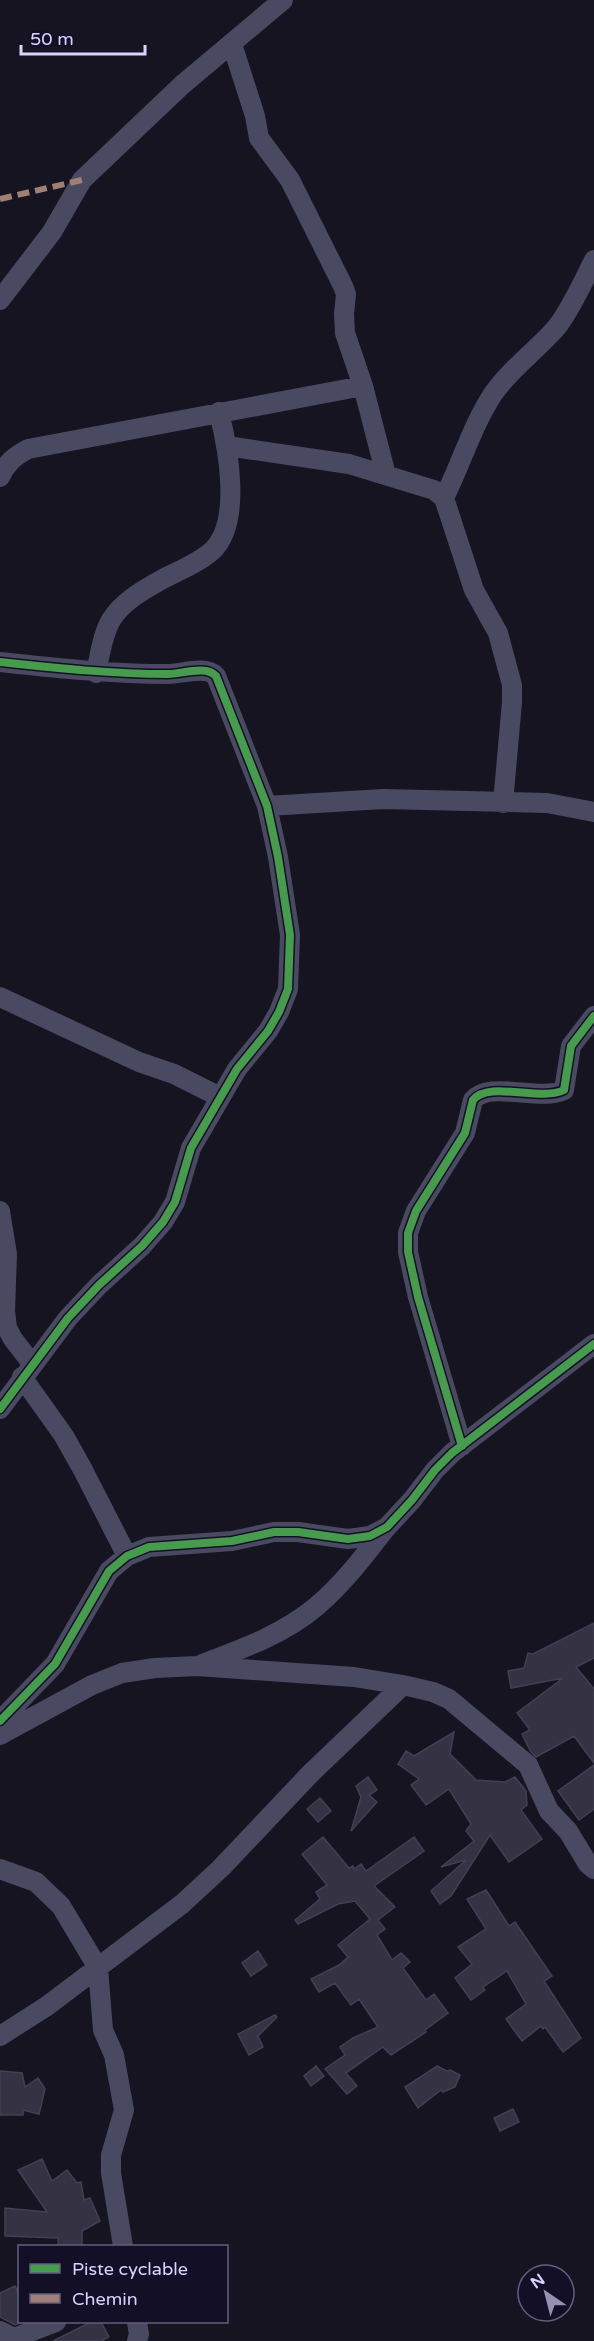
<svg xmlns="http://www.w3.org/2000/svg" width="594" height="2341" viewBox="0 0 594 2341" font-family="'Varela Round',sans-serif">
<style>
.building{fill:#343243;stroke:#433f54;stroke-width:1.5}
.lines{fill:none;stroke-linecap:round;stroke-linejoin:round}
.minor{stroke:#4a4962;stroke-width:20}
.quiet{stroke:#9e8076;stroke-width:6;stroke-dasharray:12 6;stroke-linecap:butt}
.cycleway-casing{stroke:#130f26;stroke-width:11}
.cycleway{stroke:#469c4c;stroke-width:8}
</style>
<rect width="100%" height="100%" fill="#161421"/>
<path class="building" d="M594,1623V1658L576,1667L594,1689V1763L574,1736L536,1757L531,1752L522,1734L530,1730L517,1713L563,1678L511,1688L508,1671L524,1668L528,1653L533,1654Z
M454,1732L450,1754L476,1780L505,1782L515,1777L526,1791L527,1805L521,1810L542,1839L509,1862L490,1835L451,1896L440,1904L431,1891L466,1860L441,1867L474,1841L466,1831L471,1824L449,1789L426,1805L411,1785L419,1779L398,1764L406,1751L414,1756Z
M594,1765V1809L579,1820L558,1791Z
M368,1777L377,1790L369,1795L377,1802L351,1831L361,1797L356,1786Z
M320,1798L331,1811L318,1822L307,1809Z
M323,1837L349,1868L353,1866L354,1869L361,1864L366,1871L414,1837L424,1851L374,1886L395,1907L378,1920L385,1929L377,1935L392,1960L401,1953L410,1962L403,1968L426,2000L434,1994L448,2013L425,2030L426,2032L391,2055L383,2047L346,2073L357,2086L347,2094L325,2069L345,2055L340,2047L353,2038L378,2027L359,1999L351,2005L335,1983L319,1992L311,1979L339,1965L348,1957L338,1945L370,1919L355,1901L338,1904L298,1924L295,1920L320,1899L316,1892L327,1885L302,1854Z
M486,1890L509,1926L515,1922L552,1976L544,1981L581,2038L563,2052L545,2027L543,2029L541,2026L522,2041L506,2019L526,2004L507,1971L483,1987L485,1990L471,2000L455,1978L472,1964L458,1947L486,1929L467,1899Z
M258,1951L267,1965L251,1976L242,1963Z
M275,2015L277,2017L258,2036L263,2047L249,2055L238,2034Z
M316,2066L324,2076L311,2086L304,2076Z
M437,2066L447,2071L450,2070L460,2075L455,2087L443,2092L441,2090L418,2108L405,2087Z
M0,2071L22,2073L25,2087L38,2078L45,2089L39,2114L23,2110V2115H0Z
M513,2109L519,2122L500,2131L494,2118Z
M42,2159L52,2181L67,2170L77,2183L81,2182L84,2200L90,2198L100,2221L82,2231V2247H58V2238L5,2236V2208L47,2212L18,2170Z
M15,2286L20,2296V2323L15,2325L0,2317V2293Z
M91,2322H101L109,2337L101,2341H53Z"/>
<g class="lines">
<path class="minor" d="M232,44L255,116L259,138L290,180L343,286L346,294L344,314L345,333L363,386L386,475
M0,300L52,232L82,180L182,85L283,0
M227,446L349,464L434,490L444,498L474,590L498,633L512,685V702L503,803
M0,477C6,463 15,456 28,449L363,386
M444,498C461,464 472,426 493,394C510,369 536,351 556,328C570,311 584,280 594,260
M0,662C56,668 111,674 168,674C182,674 206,665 216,676L267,806L278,857L290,935L288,989L279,1012L268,1031L237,1069L191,1148L175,1202L163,1222L142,1246L99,1285L68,1318L0,1409
M96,673C100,655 102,636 111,620C122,602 143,590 161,580C178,571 199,563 213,550C242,521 228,448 219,412
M267,806L383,799L547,803L594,812
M0,997L139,1062L174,1074L220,1097
M0,1211L7,1254L5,1311L7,1328L13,1339L33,1365
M22,1377L64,1436L83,1470L127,1556
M462,1446L418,1297L408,1252V1233L416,1211L465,1133L473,1100C489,1080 540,1102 564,1090L571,1046L594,1016
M202,1664C242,1649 284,1634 317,1606C343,1584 364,1556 385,1529
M0,1721L55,1664L109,1571L127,1556L149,1547L232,1541L274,1532H298L348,1539L370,1536L387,1527L412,1500L435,1470L452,1453L594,1344
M0,1735L92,1685L122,1673L155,1668L197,1666L354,1677L403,1685L433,1692L449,1699L528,1765L549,1811L568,1831L588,1864L594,1869
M0,1869L36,1882L61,1906L98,1968L103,2030L114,2055L124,2110L111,2155V2173L123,2246
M0,2036L47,2006L182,1904L221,1868L310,1774L403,1685
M137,2322L139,2334L137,2341
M0,2331L14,2338L56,2322"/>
<path class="quiet" d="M0,199L82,180"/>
<defs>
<path id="cycleway" d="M0,662C56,668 111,674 168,674C182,674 206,665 216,676L267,806L278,857L290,935L288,989L279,1012L268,1031L237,1069L191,1148L175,1202L163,1222L142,1246L99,1285L68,1318L0,1409
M462,1446L418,1297L408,1252V1233L416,1211L465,1133L473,1100C489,1080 540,1102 564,1090L571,1046L594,1016
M0,1721L55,1664L109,1571L127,1556L149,1547L232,1541L274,1532H298L348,1539L370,1536L387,1527L412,1500L435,1470L452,1453L594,1344"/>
</defs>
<use href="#cycleway" class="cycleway-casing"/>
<use href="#cycleway" class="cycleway"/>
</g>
<rect x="18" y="2245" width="210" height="78" fill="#130f26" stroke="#625e7d" stroke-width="1.5"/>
<rect x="30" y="2264" width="30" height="9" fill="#469c4c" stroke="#625e7d" stroke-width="1.5"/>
<text x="72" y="2275" font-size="18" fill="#d9d4ff">Piste cyclable</text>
<rect x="30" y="2294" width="30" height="9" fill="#9e8076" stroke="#625e7d" stroke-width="1.5"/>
<text x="72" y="2305" font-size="18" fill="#d9d4ff">Chemin</text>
<g transform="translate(546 2293) rotate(325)"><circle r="28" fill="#130f26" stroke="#625e7d" stroke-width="1.5"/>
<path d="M0-4.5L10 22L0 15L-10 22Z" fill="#9591b1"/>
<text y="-9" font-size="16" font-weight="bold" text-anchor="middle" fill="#d9d4ff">N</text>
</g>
<path d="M21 45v9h124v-9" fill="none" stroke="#d9d4ff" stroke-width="3"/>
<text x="30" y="45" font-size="18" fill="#d9d4ff" stroke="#130f26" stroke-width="4.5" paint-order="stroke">50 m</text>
</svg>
